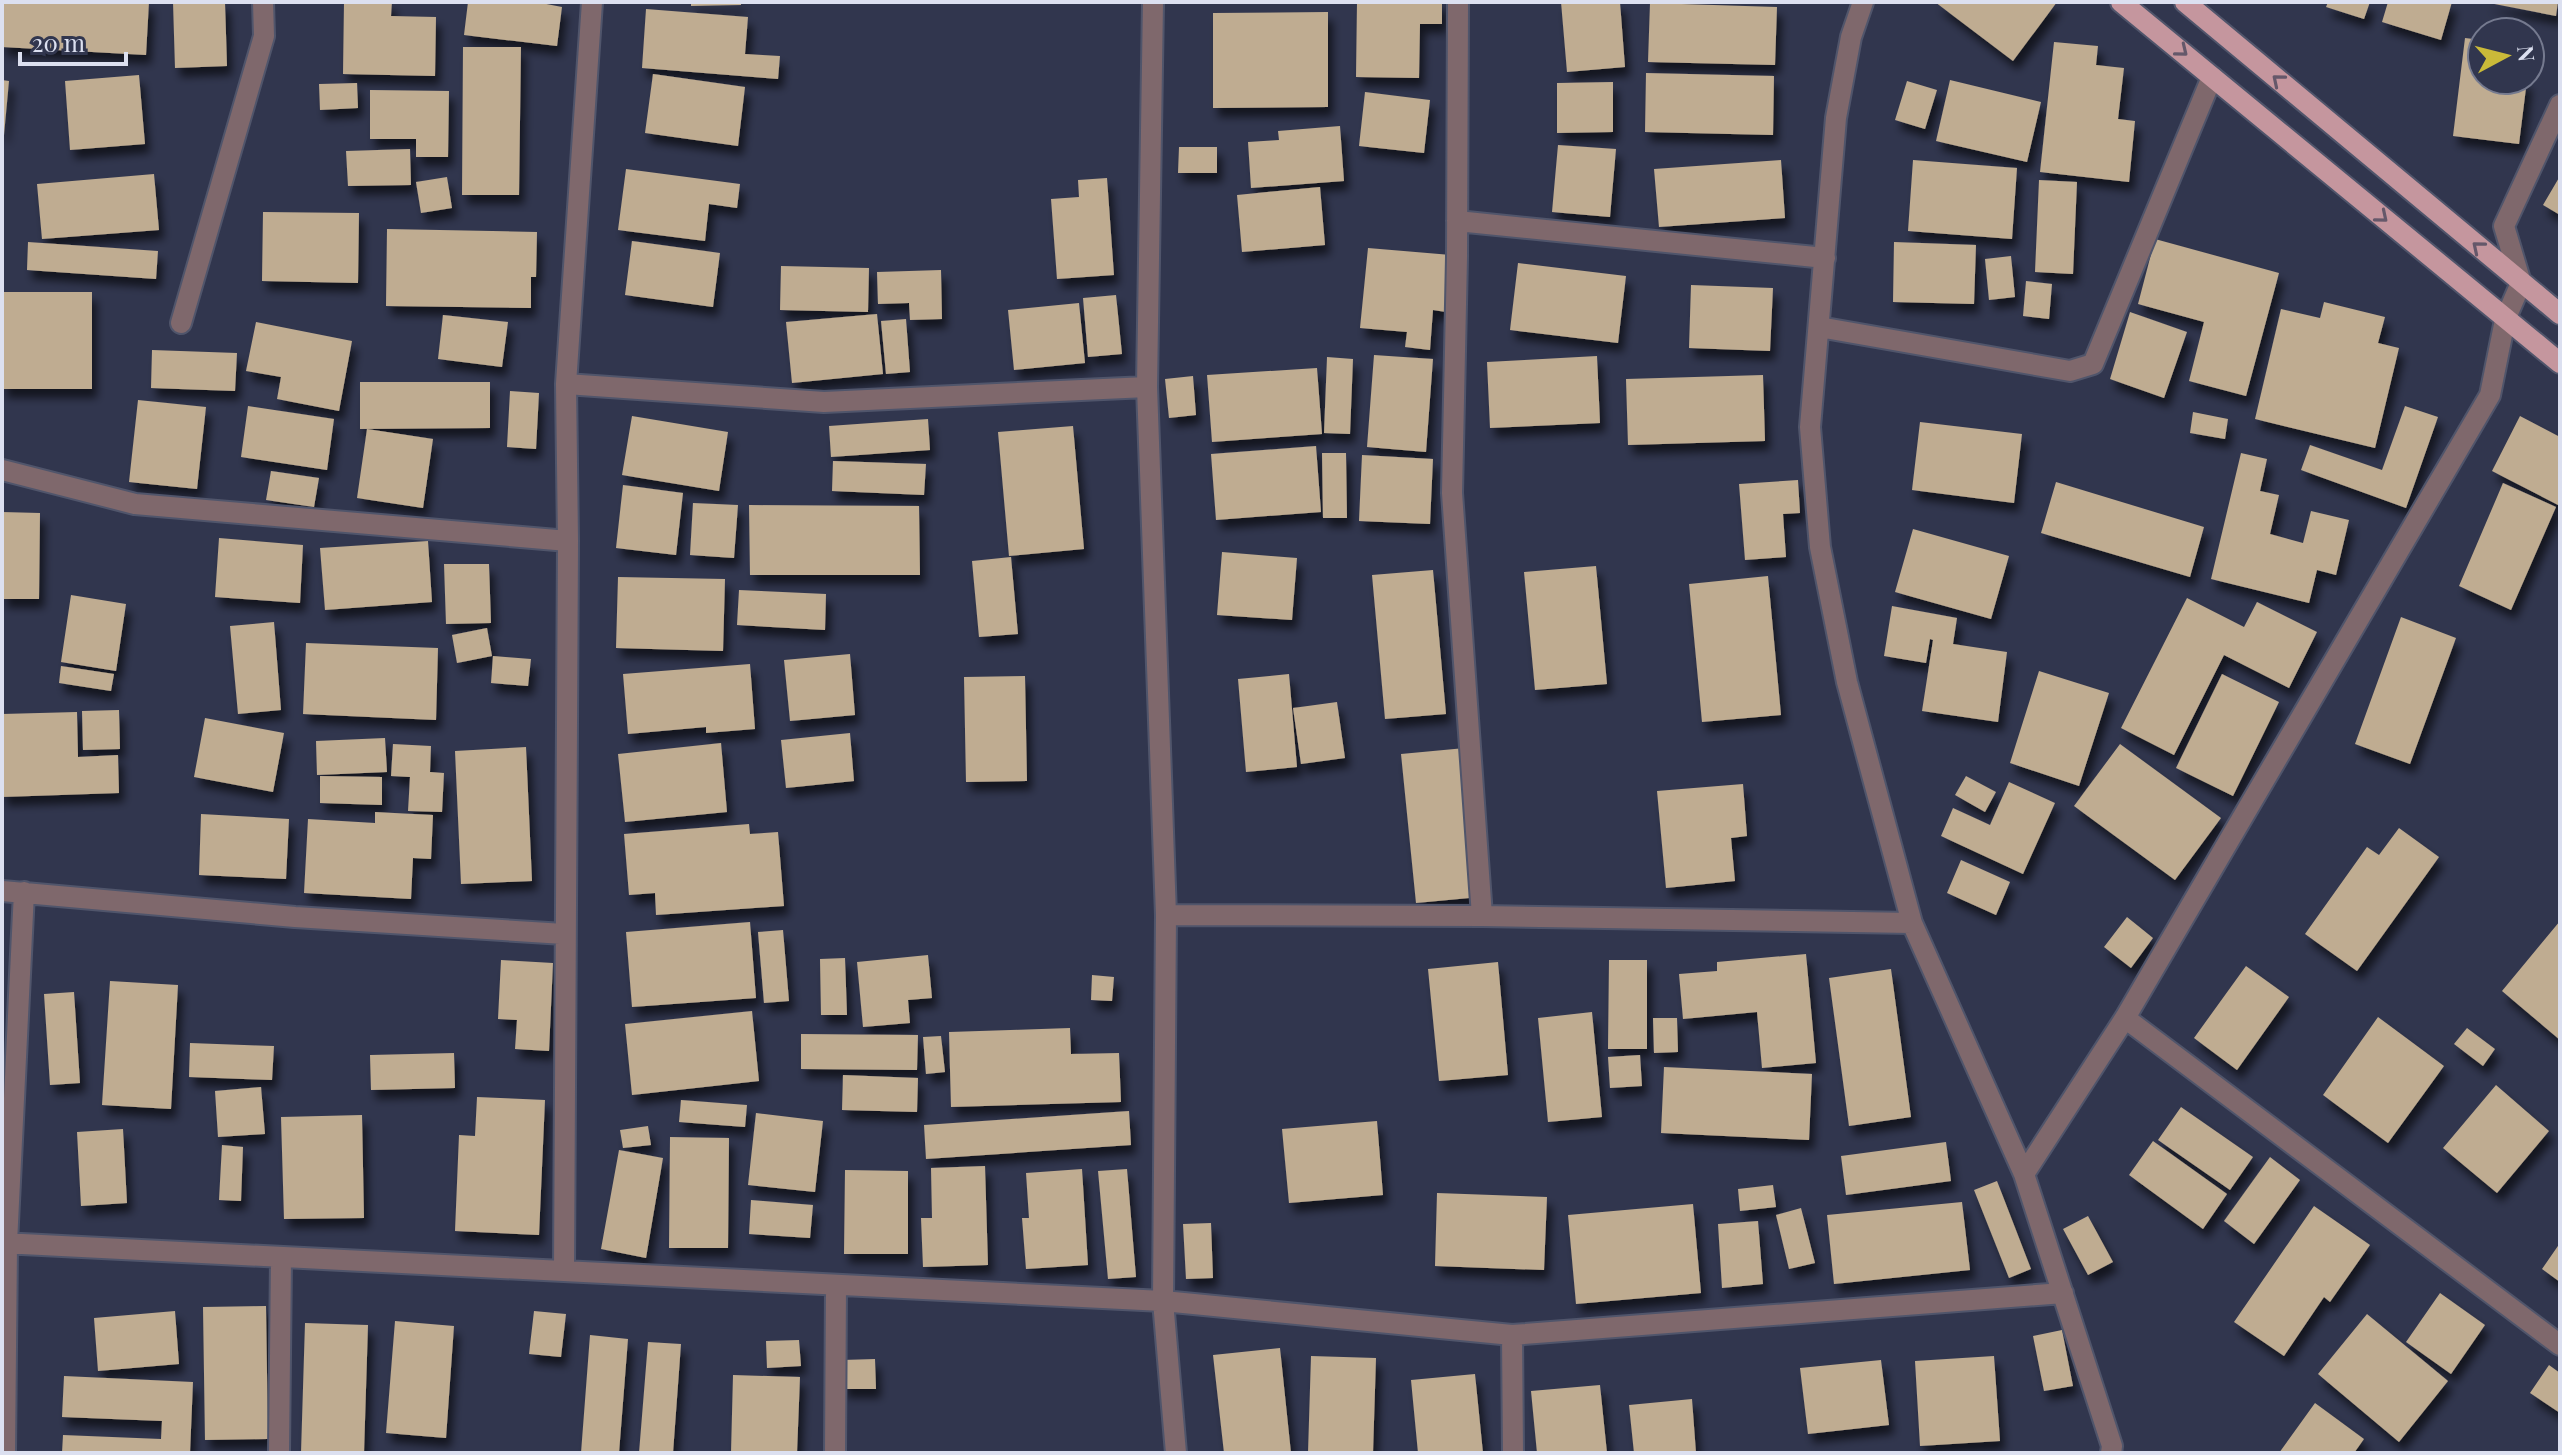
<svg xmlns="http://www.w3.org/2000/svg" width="2562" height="1455" viewBox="0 0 2562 1455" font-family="'Playfair Display',serif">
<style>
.building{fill:#bfac91;filter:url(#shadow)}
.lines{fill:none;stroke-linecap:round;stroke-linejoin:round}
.minor-casing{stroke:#50556b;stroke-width:24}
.primary-casing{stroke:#50556b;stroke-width:24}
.minor{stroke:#7f686c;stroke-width:20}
.primary{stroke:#c5969e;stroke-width:20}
.oneway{stroke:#65586a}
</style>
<defs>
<filter id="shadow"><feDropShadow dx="5" dy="9" stdDeviation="4" flood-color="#0009"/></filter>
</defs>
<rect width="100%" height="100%" fill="#31364e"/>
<path class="building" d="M2,2H149L146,55L2,47Z
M173,2H225L227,66L175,68Z
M344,2H392L391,16L436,17L435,76L343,74Z
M468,2H536L562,7L557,46L464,35Z
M691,2H741V5L691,6Z
M1357,2H1442V24H1420L1419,78L1356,77Z
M1561,2H1620L1625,67L1567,72Z
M1935,2H2057L2013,61Z
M2328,2H2370L2364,19L2326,7Z
M2388,2H2452L2441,40L2382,22Z
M2484,2H2558L2556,16Z
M1650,3L1777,7L1775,65L1648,62Z
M646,9L748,17L745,54L780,56L778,79L642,68Z
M1328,12V107L1213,108V13Z
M2465,38L2482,40V80H2527L2519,144L2453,136Z
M2054,42L2098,46L2096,65L2124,68L2118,119L2135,121L2129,182L2040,172Z
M463,47H521L519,195H462Z
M1646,73L1774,76L1773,135L1645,132Z
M653,74L745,87L738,146L645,133Z
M139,75L145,144L70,150L65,81Z
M2,80L9,81L4,135L2,134Z
M1950,80L2041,102L2027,162L1936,141Z
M1907,81L1937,90L1925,129L1895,120Z
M1613,82V132L1557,133V83Z
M357,83L358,108L320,110L319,84Z
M370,90L449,91L448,157H416V139H370Z
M1365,92L1430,100L1424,153L1359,146Z
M1340,126L1344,181L1251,188L1248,142L1279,140L1278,131Z
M1558,145L1616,149L1610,217L1552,212Z
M1179,147H1217V173H1178Z
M410,149L411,185L348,186L346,151Z
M1781,160L1785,218L1659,227L1654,169Z
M1913,160L2017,168L2012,239L1908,231Z
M626,169L740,184L737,208L709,204L705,241L618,230Z
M154,174L159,230L42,239L37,184Z
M2560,176V215L2543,205Z
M447,177L452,208L421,213L416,182Z
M1107,178L1114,275L1057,279L1051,199L1079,197L1078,180Z
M2039,180L2077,182L2073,274L2035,272Z
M1320,187L1325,245L1242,252L1237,195Z
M263,212L359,213L358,283L262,281Z
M387,229L537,232L536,277H531V308L386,306Z
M2155,239L2279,273L2246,396L2189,381L2204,322L2138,304Z
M632,241L720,253L713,307L625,295Z
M28,242L158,251L156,279L27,270Z
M1894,242L1976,245L1974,304L1893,302Z
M1368,248L1451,255L1446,312L1433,310L1430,350L1405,347L1407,332L1360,328Z
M2011,256L2015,297L1989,300L1985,259Z
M1518,263L1626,276L1618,343L1510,330Z
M781,266L869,268L868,312L780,310Z
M941,270L942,319L910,320L909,303L878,304L877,272Z
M2026,281L2052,284L2049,319L2023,316Z
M1691,285L1773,288L1770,351L1689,348Z
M2,292H92V389H2Z
M1116,295L1122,354L1088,357L1083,298Z
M2324,302L2385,317L2378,343L2399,348L2375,448L2255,419L2281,309L2320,318Z
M1079,303L1085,363L1014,370L1008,310Z
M2130,312L2187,332L2164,398L2110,379Z
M877,314L883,374L792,383L786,322Z
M443,315L508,322L502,367L438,359Z
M906,319L910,372L886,374L881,321Z
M256,322L352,341L339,411L277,399L281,377L246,371Z
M152,350L237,353L235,391L151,388Z
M1374,355L1433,359L1426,452L1367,447Z
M1597,356L1600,423L1490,428L1487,362Z
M1327,357L1353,359L1350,434L1324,433Z
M1317,368L1322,434L1212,442L1207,375Z
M1763,375L1765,441L1628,445L1626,379Z
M1193,376L1196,415L1169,418L1165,379Z
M360,382H490V428L360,429Z
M510,391L539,393L536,449L507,447Z
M138,400L206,407L197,489L129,482Z
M248,406L334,419L327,470L241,457Z
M2405,406L2438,417L2406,508L2301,470L2310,445L2382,470Z
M2193,412L2228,419L2225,439L2190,433Z
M632,416L728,432L719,491L622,475Z
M2520,416L2560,437V506L2492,471Z
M928,419L930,450L831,457L829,426Z
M1920,422L2022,434L2014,503L1912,490Z
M1073,426L1084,549L1009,556L998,432Z
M367,429L433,439L423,508L357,498Z
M1316,446L1321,512L1216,520L1211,454Z
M1322,453H1346L1347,518H1323Z
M2241,453L2267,459L2260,491L2279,495L2270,534L2303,543L2311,511L2349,520L2336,575L2317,570L2309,603L2211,579Z
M1362,455L1433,459L1430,524L1359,521Z
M833,461L926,464L924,495L832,491Z
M271,471L319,478L314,507L266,500Z
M1798,480L1800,513L1783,514L1786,557L1745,560L1739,484Z
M2056,482L2204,527L2190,577L2041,533Z
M2503,483L2556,507L2511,610L2459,586Z
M623,485L683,493L676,555L616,548Z
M693,503L738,505L734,558L690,555Z
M749,505L919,506L920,575H750Z
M2,512L40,513L39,599H2Z
M1913,529L2009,556L1991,619L1895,592Z
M219,538L303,545L300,603L215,597Z
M428,541L432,602L325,610L320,548Z
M1222,552L1297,558L1292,620L1217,615Z
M1011,557L1018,634L979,637L972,561Z
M444,564H489L491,623L446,624Z
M1596,566L1607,684L1535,690L1524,572Z
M1433,570L1446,714L1385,719L1372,575Z
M1768,576L1781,715L1702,722L1689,584Z
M618,577L725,579L723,651L616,648Z
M739,590L826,594L825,630L737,625Z
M71,595L126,604L116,671L61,662Z
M2187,598L2244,627L2257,602L2317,632L2289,688L2224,655L2174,755L2121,728Z
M1892,606L1957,618L1953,644L2007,652L1998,722L1922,711L1933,640L1930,639L1926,663L1884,656Z
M2401,617L2456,638L2410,764L2355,744Z
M274,622L281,710L238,714L230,626Z
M487,628L492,656L457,663L452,635Z
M306,643L438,648L436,720L303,714Z
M850,654L855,715L790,721L784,660Z
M493,656L531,659L528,686L491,683Z
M750,664L755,729L706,733V727L628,734L623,674Z
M61,666L114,674L111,691L59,683Z
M2039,671L2109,693L2079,786L2010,763Z
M1289,674L1297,767L1246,772L1238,679Z
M2222,674L2279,702L2233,796L2176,768Z
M1025,676L1027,781L966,782L964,677Z
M1337,702L1345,758L1301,764L1293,708Z
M119,710L120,749L83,750L82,711Z
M77,712L78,757L118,755L119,793L2,797V714Z
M205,718L284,733L273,792L194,777Z
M850,733L854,781L786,788L781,740Z
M385,738L387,772L317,775L316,741Z
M721,743L727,812L625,822L618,754Z
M393,744L431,746L430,772L444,773L442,812L408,811L410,777L391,776Z
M2120,744L2221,818L2175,880L2074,806Z
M526,747L532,881L461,884L455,751Z
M1465,748L1480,897L1416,903L1401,754Z
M320,776L382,777V805L320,803Z
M1966,776L1996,792L1985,812L1955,795Z
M2009,782L2055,803L2023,874L1941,836L1953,808L1990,825Z
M1743,784L1747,836L1731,838L1735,881L1666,888L1657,791Z
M375,812L433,815L431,859L413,858L411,899L304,893L308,819L375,823Z
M201,814L289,819L286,879L199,875Z
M749,824L750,834L778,832L784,906L656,915L655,893L629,895L624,834Z
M2399,828L2439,857L2357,971L2305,934L2367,847L2379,855Z
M1961,860L2010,882L1996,915L1947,893Z
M2127,917L2153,938L2131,968L2104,947Z
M2560,921V1040L2502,991Z
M750,922L756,998L632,1007L626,932Z
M783,930L789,1001L764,1003L758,932Z
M1806,954L1816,1063L1762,1068L1757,1012L1683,1019L1679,974L1717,971V962Z
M928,955L932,998L908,1000L910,1023L863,1027L857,962Z
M845,958L847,1015H821L820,959Z
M501,960L553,963L549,1051L515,1049L517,1020L498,1019Z
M1609,960H1647V1049H1608Z
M1498,962L1508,1075L1439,1081L1428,969Z
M2246,966L2289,997L2237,1070L2194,1038Z
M1891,969L1911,1117L1849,1126L1829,978Z
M1092,975L1114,977L1112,1001L1091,1000Z
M110,981L178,985L171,1109L102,1105Z
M74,992L80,1083L50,1085L44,994Z
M752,1011L759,1081L632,1095L625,1024Z
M1592,1012L1602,1117L1548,1122L1538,1018Z
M2378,1017L2444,1066L2388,1143L2323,1095Z
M1653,1018H1677L1678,1052L1654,1053Z
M1070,1028L1071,1054L1119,1053L1121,1102L951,1107L949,1032Z
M2467,1028L2495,1049L2483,1066L2454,1044Z
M801,1034L918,1035L917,1070L801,1069Z
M941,1036L945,1072L926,1074L923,1037Z
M190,1043L274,1046L272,1080L189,1077Z
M454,1053L455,1088L371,1090L370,1055Z
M1640,1055L1642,1086L1610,1088L1608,1057Z
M1664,1067L1812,1074L1809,1140L1661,1133Z
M843,1075L918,1078L917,1112L842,1110Z
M2496,1085L2549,1131L2497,1193L2443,1148Z
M261,1087L265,1134L218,1137L215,1091Z
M477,1097L545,1100L539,1235L455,1231L459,1135L475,1136Z
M681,1100L747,1105L745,1127L679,1122Z
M2181,1107L2253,1157L2230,1190L2158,1140Z
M1129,1111L1131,1145L926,1159L924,1125Z
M756,1113L823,1121L815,1192L748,1185Z
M362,1115L364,1218L284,1219L281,1117Z
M1377,1121L1383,1195L1289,1203L1282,1129Z
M648,1126L651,1145L623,1148L620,1130Z
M123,1129L127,1203L81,1206L77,1132Z
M670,1137L729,1138L728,1248H669Z
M2153,1141L2227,1194L2203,1229L2129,1175Z
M1946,1142L1951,1181L1846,1195L1841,1156Z
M222,1145L243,1147L241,1201L219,1200Z
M619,1150L663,1158L646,1258L601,1249Z
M2270,1157L2300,1180L2254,1244L2224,1221Z
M985,1166L988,1265L923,1267L921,1218H932L931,1168Z
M1082,1169L1088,1265L1026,1269L1022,1218H1029L1026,1173Z
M1127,1169L1136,1277L1108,1279L1098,1171Z
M845,1170L908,1171V1254H844Z
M1997,1181L2031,1269L2009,1278L1974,1190Z
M1773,1185L1776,1207L1740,1211L1738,1189Z
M1437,1193L1547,1197L1544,1270L1435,1266Z
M751,1200L813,1205L810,1238L749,1234Z
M1962,1202L1970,1270L1834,1284L1827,1215Z
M1693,1204L1701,1293L1576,1304L1568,1215Z
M2314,1206L2370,1245L2330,1302L2324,1297L2284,1356L2234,1322Z
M1801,1208L1815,1263L1789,1269L1776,1215Z
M2088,1216L2113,1262L2088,1275L2063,1229Z
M1758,1221L1763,1284L1722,1288L1718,1224Z
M1211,1223L1213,1278L1186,1279L1183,1224Z
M2560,1243V1282L2542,1269Z
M2440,1293L2485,1325L2451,1374L2406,1342Z
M266,1306L268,1439L205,1440L203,1307Z
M175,1311L179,1364L98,1371L94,1318Z
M534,1311L566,1314L561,1357L529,1354Z
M2367,1314L2448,1381L2399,1442L2318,1374Z
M395,1321L454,1326L446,1438L386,1433Z
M305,1323L368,1325L364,1453H301Z
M2062,1330L2073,1386L2044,1391L2033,1336Z
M590,1335L628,1339L619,1453H581Z
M799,1340L801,1366L767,1368L766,1341Z
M648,1342L681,1344L673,1453H639Z
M1280,1348L1291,1453H1224L1213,1355Z
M1311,1356L1376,1358L1373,1453H1308Z
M1994,1356L2000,1441L1920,1446L1915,1361Z
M875,1359L876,1389H842V1360Z
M1881,1360L1889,1425L1808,1434L1800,1368Z
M2549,1365L2560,1373V1413L2530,1393Z
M1475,1374L1483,1453H1418L1411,1380Z
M733,1375L800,1377L797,1453H731Z
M64,1376L193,1382L190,1453H62L63,1435L161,1439L162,1421L62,1417Z
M1600,1385L1607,1453H1537L1531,1391Z
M1692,1399L1696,1453H1634L1629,1405Z
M2315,1403L2364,1439L2354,1453H2279Z"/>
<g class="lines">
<defs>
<path id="minor" d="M1153,2L1147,387L1166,915L1163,1301L1176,1453
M1458,2L1457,257L1452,493L1482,916
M1863,2L1851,37L1836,118L1810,427L1820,547L1847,682L1912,923L2024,1174L2112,1446L2111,1453
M1457,221L1825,258
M181,323L264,36L263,2
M1819,327L2070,371L2093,364L2212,77
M566,384L824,402L1147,387
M2,470L135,504L568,541
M2,891L295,917L564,934
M1166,915L1482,916L1912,923
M2125,1018L2560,1345
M2024,1174L2125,1018L2490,395L2505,320L2521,283L2504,226L2560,105
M2,1243L1163,1301L1512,1335L2063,1293
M564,1271L568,541L566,384L592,2
M1512,1335L1513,1453
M5,1453L7,1243L24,892
M279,1453L281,1258
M835,1453L836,1286"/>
<path id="primary" d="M2121,2L2560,363
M2185,2L2560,314"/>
</defs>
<use href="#minor" class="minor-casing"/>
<use href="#primary" class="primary-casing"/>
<use href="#minor" class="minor"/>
<use href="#primary" class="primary"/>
</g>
<defs><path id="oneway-chevron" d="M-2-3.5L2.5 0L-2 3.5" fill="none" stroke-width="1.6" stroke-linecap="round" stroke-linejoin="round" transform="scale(2)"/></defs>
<g class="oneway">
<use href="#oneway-chevron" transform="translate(2182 51) rotate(39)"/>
<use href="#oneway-chevron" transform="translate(2278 80) rotate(-140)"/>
<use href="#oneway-chevron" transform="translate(2382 217) rotate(40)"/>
<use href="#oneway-chevron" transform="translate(2478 247) rotate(-140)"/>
</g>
<rect width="2562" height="1455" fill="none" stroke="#dce0f0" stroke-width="8"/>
<g transform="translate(2506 56) rotate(83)"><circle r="38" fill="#31364e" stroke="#757a8f" stroke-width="2"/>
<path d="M0-6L14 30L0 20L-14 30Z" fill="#caba39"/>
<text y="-12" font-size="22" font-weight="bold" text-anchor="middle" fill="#dce0f0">N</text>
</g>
<path d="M20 52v12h106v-12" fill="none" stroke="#dce0f0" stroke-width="4"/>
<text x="32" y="52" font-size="24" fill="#dce0f0" stroke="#31364e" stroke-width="6" paint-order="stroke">20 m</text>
</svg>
